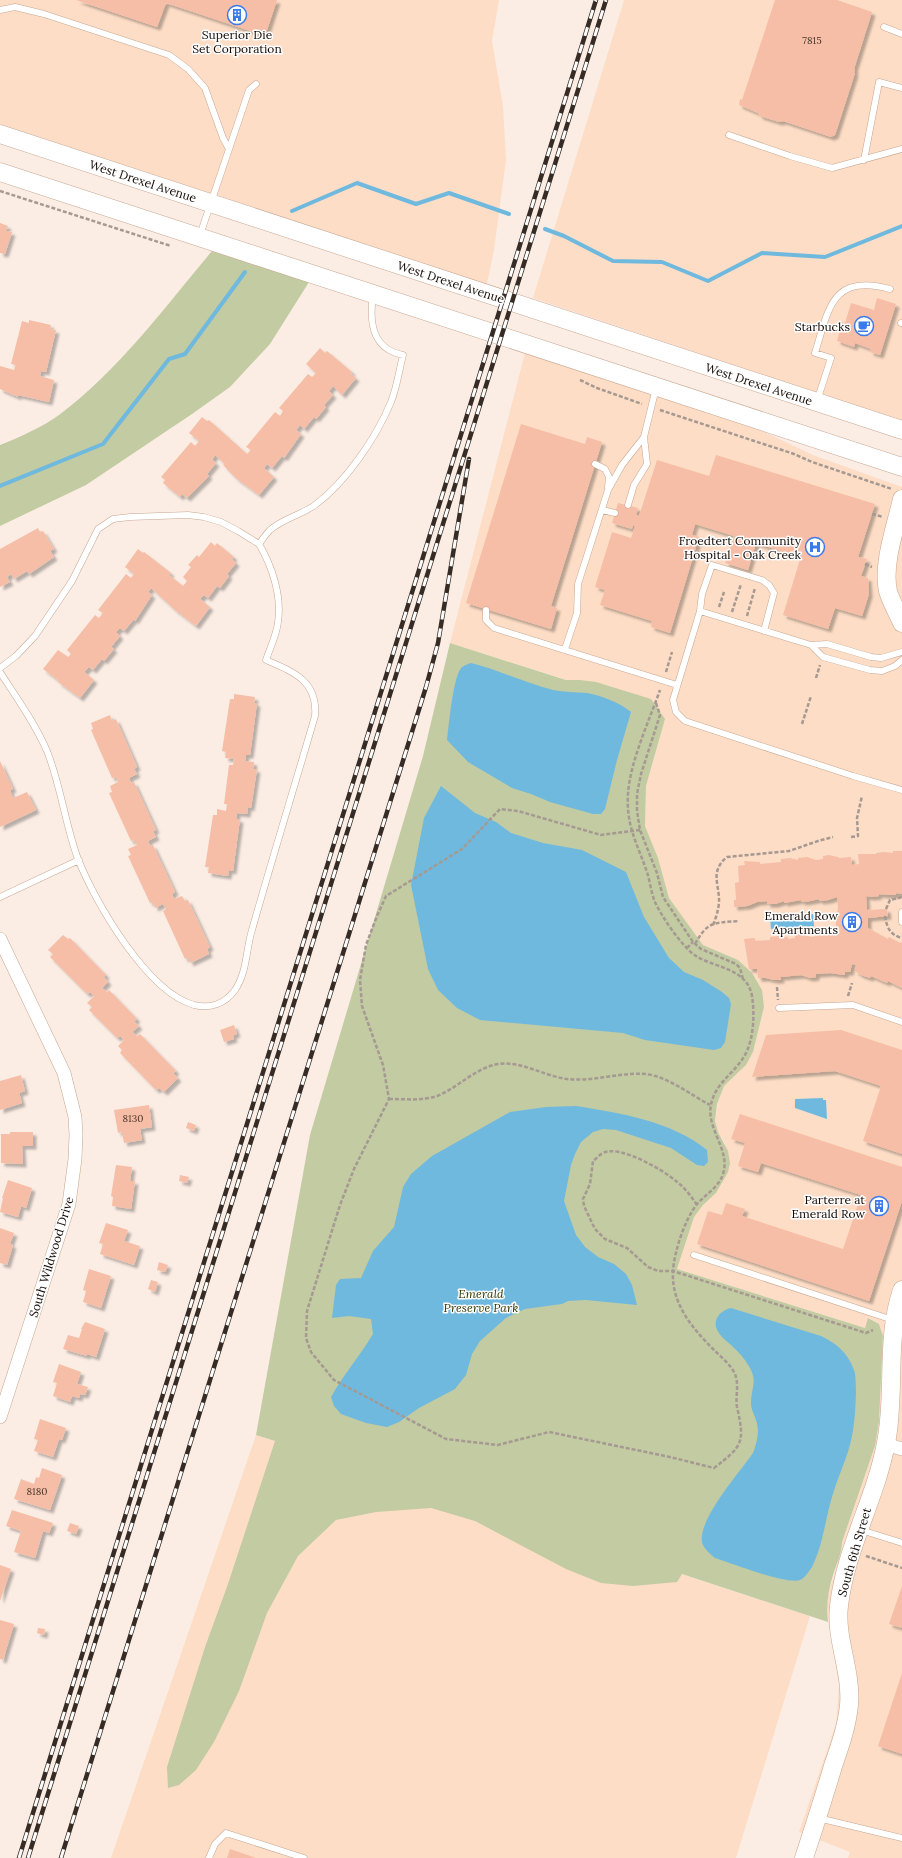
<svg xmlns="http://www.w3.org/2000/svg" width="902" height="1858" viewBox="0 0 902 1858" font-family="Lora,serif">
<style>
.built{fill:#fdddc6}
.green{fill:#c2cba2}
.water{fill:#6fb9df}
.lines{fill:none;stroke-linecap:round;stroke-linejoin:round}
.stream{stroke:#6fb9df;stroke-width:4}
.building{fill:#f6bea6;filter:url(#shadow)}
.lane-casing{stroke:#c7a791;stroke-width:7}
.street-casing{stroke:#c7a791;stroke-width:14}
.secondary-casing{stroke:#c7a791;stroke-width:19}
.path{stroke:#a59991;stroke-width:2.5;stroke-dasharray:4 2;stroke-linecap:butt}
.lane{stroke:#fff;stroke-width:6}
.street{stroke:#fff;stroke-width:13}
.secondary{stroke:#fff;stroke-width:18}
.rail-casing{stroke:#362c25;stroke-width:4.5}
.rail{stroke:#fdfdfd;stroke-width:3;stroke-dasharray:9;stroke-linecap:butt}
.labels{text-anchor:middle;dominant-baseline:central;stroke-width:3;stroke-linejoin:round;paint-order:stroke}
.number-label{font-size:10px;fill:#4c362c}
.poi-label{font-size:12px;fill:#130903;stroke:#fdfdfd;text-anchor:end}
.street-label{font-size:12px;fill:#130903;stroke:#fdfdfd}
.park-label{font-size:12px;font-style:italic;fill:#323a04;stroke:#fdfdfd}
</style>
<defs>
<filter id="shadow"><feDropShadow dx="3.5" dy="3.5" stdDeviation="1" flood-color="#0004"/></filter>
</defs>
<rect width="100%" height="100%" fill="#fbede4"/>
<path class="built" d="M0,0H499L492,41L503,106L506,160L494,250L487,284L0,124Z
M624,0H902V421L533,298Z
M525,353L758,429L813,455L902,487V1858H848L850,1852L799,1832L836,1724L839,1686L826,1608L829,1591L842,1548V1542L875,1446L879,1422L883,1336L879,1324L869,1318L865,1328L677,1269L694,1217L703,1205L716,1193L725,1143L718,1132L715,1121L719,1095L724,1086L740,1071L753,1052L764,1007L738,960L703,945L669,898L658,858L645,826L646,786L665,719L580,680H567L450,643Z
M256,1435L810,1616L736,1858H111Z"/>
<path class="green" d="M212,251L309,282L270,344L230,387L192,414L86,485L0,526V445C20,437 42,427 59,415C119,370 165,307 212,251Z
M450,643L566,680H580L596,682L651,699L665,719L646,786L645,826L658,858L669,898L703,945L738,960L752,973L762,990L764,1007L753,1052L746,1065L724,1086L717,1104L715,1121L718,1132L728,1151L730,1163L728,1172L716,1193L703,1205L694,1217L677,1269L865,1328L868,1318L879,1324L883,1336L879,1422L875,1446L842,1542C842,1554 836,1565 833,1575C828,1591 826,1606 828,1622L682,1574L677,1582L633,1586L601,1583L566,1569L475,1521L431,1508L376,1512L336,1520L298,1556L267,1613L239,1691L214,1742L196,1770L179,1785L168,1788L167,1767L205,1647L228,1584L275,1441L256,1435L310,1135L423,756Z"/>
<path class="water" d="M471,663C499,670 525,683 553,690C564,692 575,692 587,693C602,696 619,702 631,712L617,760L605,809L601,814H593L550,802L531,794L512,788L468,762L447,740C449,726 453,675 462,667C465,665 468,664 471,663Z
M441,786L475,813L496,822L511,833L543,843L582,850L626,872L644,917L669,958L684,972L703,980L722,992L729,998L731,1004L725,1042L721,1048L714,1050L645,1040L623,1033L480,1020L457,1008L438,990L428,969L411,885L424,818Z
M813,914L814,926L771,929L770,917Z
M823,1098V1100H826L827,1119L795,1108V1099Z
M576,1106C620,1113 671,1121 707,1150L708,1162L704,1166L697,1165L671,1148L616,1130L603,1129L593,1132L581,1142L575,1154L571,1165L564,1201L576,1235L585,1247L598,1257L614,1264L626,1274L632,1285L637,1305L586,1300L568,1301L562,1304L525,1309L506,1318L480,1341L472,1354L466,1375L455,1389L419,1408L399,1422L387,1427L366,1423L341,1414L334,1406L331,1397C343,1375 360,1356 373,1334L371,1319L349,1316L332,1318L336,1285L340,1279L361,1278L373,1251L394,1227L403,1187L411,1174L432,1156L510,1112L546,1107Z
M731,1308L821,1336C836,1343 848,1353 854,1370C858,1381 855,1424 852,1436C848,1457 838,1476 832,1497C825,1520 823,1545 812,1567C809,1571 805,1578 800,1580C787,1585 731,1563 715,1558C710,1554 704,1549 702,1542C698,1519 740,1472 753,1453C757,1442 760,1431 756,1420C754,1414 751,1409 751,1403C751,1390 757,1382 751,1370C747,1362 740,1353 734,1348C728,1341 719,1337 716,1327C714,1317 722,1310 731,1308Z"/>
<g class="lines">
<path class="stream" d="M292,211L357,183L416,204L449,193L509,214
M545,229L564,236L613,261L662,262L708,281L762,253L825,257L902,226
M0,486L103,444L169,359L185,354L245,272"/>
</g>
<path class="building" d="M76,0H277L265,36L166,3L157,27Z
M775,0H837L872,12L854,69H855L854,73H855L835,135L831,137L783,121L779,122L760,116L758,113L739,105L740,99L742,100Z
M0,223L8,226L6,231L12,232L5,254L0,253Z
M877,298L896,304L880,355L870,352L871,349L855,343L854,347L837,341L840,330L837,329L840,321L845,323L851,303L874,310Z
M29,320L51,325L50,329L56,330L46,372L41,371L40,376L54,380L49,402L18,395V397L0,389V366L14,370L16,365L11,364L22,321L29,323Z
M320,348L325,353L327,351L352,372L351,374L356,378L342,395L333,386L329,391L333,395L324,405L326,407L316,419L314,417L304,429L300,425L296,430L301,434L284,458L282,456L272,468L267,464L264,468L274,477L259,495L237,479L223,465L225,464L215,455L212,460L216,463L207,474L209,476L187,498L182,494L180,497L163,483L165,480L161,477L191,442L195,446L199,441L189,433L202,417L207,421L209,420L247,454L251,450L246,447L275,412L280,416L283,411L279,408L308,374L312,377L316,373L306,364Z
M521,424L585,444L587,437L602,442L551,606L557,608L551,629L466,603Z
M716,455L875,504L858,557L867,559L861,576L868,578L869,594L862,616L835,608L828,629L783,615L802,553L797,551L796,556L756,543L748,570L725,563L734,536L695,524L692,535L699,537L670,633L651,627L652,621L600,605L605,590L595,587L612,532L631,538L635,526L633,525L632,529L612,523L618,503L638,508L636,515L639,516L657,460L709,476Z
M38,528L40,532L43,531L54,549L50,551L54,557L29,574L27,571L14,579L11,574L7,577L10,582L0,587V549Z
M211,542L215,546L217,543L234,557L232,559L236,563L227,574L229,576L220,588L217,586L208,598L204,595L200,599L210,607L196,626L175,610L151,588L148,592L152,595L135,621L134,619L124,631L120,628L116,632L120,636L111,647L114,649L104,661L102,659L93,670L89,667L84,672L94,680L80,698L58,682L59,681L43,669L58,650L68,657L71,654L67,650L95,615L99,618L103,613L98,610L126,574L131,578L134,574L125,567L138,549L143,553L144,552L171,573L169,575L183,586L187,581L183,577L191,567L188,565L197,555L199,557Z
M234,694L255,697L254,703H257L250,755H246L245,761L254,762L253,769H257L251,808L248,807L247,814L237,813L236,819H240L233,871L229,870L228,876L208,873L209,867H205L213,815H217V809L226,811L227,804H224L229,765H233L234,759L225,758L226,752L222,751L230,699H234Z
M110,715L112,721L116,719L137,767L134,769L137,774L129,778L131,783L134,782L156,830L153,831L156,837L148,841L150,846L153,845L175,892L172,894L174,899L182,896L185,901L188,900L210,947L207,949L209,954L190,963L188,957L185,959L163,911L166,909L163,904L155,908L153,902L150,903L128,856L131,855L128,849L137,845L134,840L131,841L109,793L112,792L110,786L118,782L116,777L112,778L91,730L93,729L91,723Z
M0,761L13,789L10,790L13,798L27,792L36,810L0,827Z
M893,851H902V894L896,893V895H888L878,894L879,896L871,897L866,896L867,910L887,909L888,916L868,918V928L888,939L889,937L900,943L902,942V988L888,981L887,983L871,976L870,978L861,975L855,971L856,965L852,964L850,972H845V975L830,973L816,974V977L810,978L801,975L780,977L781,980H774L766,978H758L757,969H749L744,939L755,938V941L770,940V937L779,936L788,937V939L795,938V935L802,934L811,937L824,935V933L831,932L840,933L839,926H836V917L838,908L837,897L828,900L819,901V899L810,901L802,902L801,900L784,903V901L775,904H767V901L757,902L747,906L734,907V900H736L735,883L739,882L738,866L745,865L744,861L760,862V864L781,862V859L790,858L798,860V858L807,857L816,860L823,859V856L829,855L838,857L839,858L851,857L852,865L859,864L858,854H876V853L884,852L893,853Z
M63,935L68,939L70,938L106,975L104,977L108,982L102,988L107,992L109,990L137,1019L134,1021L139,1026L132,1032L137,1036L140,1034L176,1071L173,1073L178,1078L164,1092L159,1088L156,1090L120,1053L122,1050L118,1046L124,1040L120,1036L117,1038L89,1010L92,1007L87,1003L94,996L90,992L87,994L50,957L53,954L48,950Z
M234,1025L237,1034L233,1035L234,1039L224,1042L220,1030Z
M841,1030L902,1050V1154L863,1141L881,1086L835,1071L752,1077L766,1035Z
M21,1075L25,1091L19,1093L22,1103L0,1110V1081Z
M149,1105L152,1127L140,1129L142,1140L124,1143L122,1132L118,1133L114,1110Z
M740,1114L902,1167V1201L869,1301L697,1244L708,1211L722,1215L726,1203L745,1209L742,1216L843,1249L861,1195L761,1163L758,1172L738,1166L745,1143L731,1139Z
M188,1122L196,1125L194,1131L186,1128Z
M10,1132H33V1146H22L23,1164L1,1163V1134H10Z
M116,1165L132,1167L130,1181H135L131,1209L112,1206L113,1197L111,1196Z
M180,1175L189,1177L187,1183L179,1181Z
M8,1180L32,1188L26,1208L21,1206L18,1217L0,1212L3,1198H2Z
M106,1223L128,1230L124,1241L140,1246L134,1265L100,1254L103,1244L99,1243Z
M0,1228L14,1233L10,1244L13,1245L7,1265L0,1263Z
M159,1262L168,1265L165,1272L157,1270Z
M89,1269L111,1276L101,1308L83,1302L86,1291L83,1290Z
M151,1280L158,1282L155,1292L148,1289Z
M85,1322L105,1329L96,1357L87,1354V1356L63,1349L68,1335L79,1338L82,1329H81Z
M59,1364L81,1372L77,1384L88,1387L85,1395L80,1394L79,1398L72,1396L70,1402L53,1396L57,1383L53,1382Z
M40,1419L66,1428L62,1440L59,1439L53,1457L34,1451L38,1440L34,1439Z
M42,1468L62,1475L50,1510L14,1499L21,1479L34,1484L36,1477L39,1478Z
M12,1510L53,1523L49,1533L43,1531L35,1558L14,1552L21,1531L6,1526Z
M70,1523L79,1526L76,1534L67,1531Z
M0,1565L11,1569L0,1601Z
M902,1586V1628L889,1624Z
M0,1620L14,1624L3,1660L0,1659Z
M38,1628L45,1629L44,1635L37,1633Z
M902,1673V1754L878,1746Z
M230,1849L256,1858H227Z"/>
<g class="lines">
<defs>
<path id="lane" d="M0,10L15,7L44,14L169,55L188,69L205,88L223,138L229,149
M884,27L902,34
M729,135L790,156L832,168L902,149
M864,160L879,82L902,88
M200,235L249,90L256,84
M901,323H902
M817,401L831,358L815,353C829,308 832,273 890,289
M595,464L605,469L609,477L608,487
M628,505L634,485L647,464L644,437
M602,510L615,513
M486,610V620L494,628L677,685
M700,611L811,645
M764,631L774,593L769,585L762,580L712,565L702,594L700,611L673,700L676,712L685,721L853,776L902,790
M565,649L577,613L578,584L608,490L622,465L644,437L656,388
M902,652L881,658L871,657L827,644L811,645L823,657L870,670L882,671L895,666L902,660
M0,668L16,656L35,636L72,581L98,529L113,519L130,517L188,515L204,517L221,522L238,531L259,544C262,540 266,534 270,530C282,519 301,515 315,505C346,482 376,438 391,402C397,387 399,371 403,355C372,349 369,322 373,295
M0,672C16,697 35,723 47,751C61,786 65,824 78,859C95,902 147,992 194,1005C210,1009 225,1004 235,990C247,973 246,949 252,930C272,859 294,788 315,716C318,681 294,672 266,660C270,648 277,634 278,622C282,596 272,566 259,544
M0,897L79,860
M902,912V922
M779,1008L853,1005L902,1022
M694,1255L893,1320
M861,1530L902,1543
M818,1818L902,1838
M209,1858L215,1844L226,1833L304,1858"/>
<path id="street" d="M0,939L64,1073L75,1117L76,1135L75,1159L69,1204L0,1417
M886,1444L902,1449"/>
<path id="secondary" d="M0,134L902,430
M0,172L902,467
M902,499C896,526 882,564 888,591C891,602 898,613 902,623
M804,1858C814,1827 824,1797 833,1766C840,1746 847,1726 849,1705C852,1671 835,1639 839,1606C845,1550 876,1498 886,1443C896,1393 885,1340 902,1290"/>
</defs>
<use href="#lane" class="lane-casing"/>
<use href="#street" class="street-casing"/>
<use href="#secondary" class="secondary-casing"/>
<path class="path" d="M0,191L171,246
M580,380L597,388L642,404
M660,410L794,454L812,462L892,489
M872,514L883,517
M865,564L872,567
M719,607L724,592
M732,612L741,584
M747,616L755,588
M666,672L672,652
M816,678L820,665
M656,703L660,715L641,774L637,794V811L640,830L657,873L663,897L693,942L701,949L736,964L740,968L743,979
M802,724L811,696
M640,830L601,835L518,811L500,809L462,849L386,896L377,916L366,945L360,980L362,1006L383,1065L389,1099L354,1169L340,1205L307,1311L306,1338L311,1352L334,1380L446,1439L498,1445L549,1432L670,1457L714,1468C743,1446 745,1442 737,1407C735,1396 740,1383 734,1372C729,1363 720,1356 713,1349C692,1328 671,1303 673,1271C674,1252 685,1219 697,1204C706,1194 719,1187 723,1174C731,1150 706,1129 711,1105C714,1086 731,1075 741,1061C754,1045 755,1015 752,996C747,968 715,968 696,956C682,947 662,917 655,902C651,893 650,881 647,872C637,843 626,826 628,794C630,762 649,721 660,690
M851,837L858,836L857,818L862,796
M886,909L890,900L902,897
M885,916C887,928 890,935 902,938
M713,925C716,918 718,911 719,903C720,885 709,872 727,857L789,851L818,841L833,837
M695,944C708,921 713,923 739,921
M687,948L693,942
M777,987L778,1000
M848,996L852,983
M389,1099C405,1099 422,1101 437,1096C458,1088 476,1067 499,1064C522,1061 544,1076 567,1079C593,1082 619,1072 645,1074C667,1076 691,1095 710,1105
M697,1205C691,1196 685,1188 676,1181C663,1170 619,1144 603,1153C599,1155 596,1159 593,1161L590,1184L583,1199L584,1206L595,1229L605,1239L627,1248L648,1267L658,1271H673L866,1333L873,1330
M866,1556L902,1568"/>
<use href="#lane" class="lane"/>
<use href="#street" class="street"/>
<use href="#secondary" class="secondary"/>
<defs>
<path id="rail" d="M19,1858L596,0
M28,1858L606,0
M61,1858L426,687L438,643L469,459"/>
</defs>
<use href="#rail" class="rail-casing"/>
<use href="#rail" class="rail"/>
</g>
<defs>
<symbol id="building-ring" viewBox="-11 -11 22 22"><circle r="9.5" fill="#fdfdfd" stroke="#3b7ae9" stroke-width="1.5"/><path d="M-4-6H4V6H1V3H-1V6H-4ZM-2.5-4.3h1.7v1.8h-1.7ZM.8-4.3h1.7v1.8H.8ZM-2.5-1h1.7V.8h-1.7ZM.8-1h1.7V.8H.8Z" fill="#3b7ae9"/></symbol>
<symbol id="cafe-ring" viewBox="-11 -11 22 22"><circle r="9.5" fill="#fdfdfd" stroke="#3b7ae9" stroke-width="1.5"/><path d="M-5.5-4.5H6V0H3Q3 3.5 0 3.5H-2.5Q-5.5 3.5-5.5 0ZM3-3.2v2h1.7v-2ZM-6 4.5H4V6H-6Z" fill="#3b7ae9"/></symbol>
<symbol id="hospital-ring" viewBox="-11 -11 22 22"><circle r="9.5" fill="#fdfdfd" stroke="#3b7ae9" stroke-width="1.5"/><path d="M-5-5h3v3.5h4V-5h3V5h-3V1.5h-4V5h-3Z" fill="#3b7ae9"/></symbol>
</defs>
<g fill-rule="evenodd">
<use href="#building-ring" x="226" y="4" width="22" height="22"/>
<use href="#cafe-ring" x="853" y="315" width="22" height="22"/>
<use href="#hospital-ring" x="804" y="536" width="22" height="22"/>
<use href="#building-ring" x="841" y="911" width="22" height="22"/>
<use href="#building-ring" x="868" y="1195" width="22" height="22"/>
</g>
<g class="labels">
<g class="number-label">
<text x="812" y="40">7815</text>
<text x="133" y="1118">8130</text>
<text x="37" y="1491">8180</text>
</g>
<g class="poi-label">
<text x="237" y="34" text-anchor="middle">Superior Die<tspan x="237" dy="14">Set Corporation</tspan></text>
<text x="850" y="326">Starbucks</text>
<text x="801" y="540">Froedtert Community<tspan x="801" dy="14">Hospital - Oak Creek</tspan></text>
<text x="838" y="915">Emerald Row<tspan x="838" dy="14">Apartments</tspan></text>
<text x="865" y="1199">Parterre at<tspan x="865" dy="14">Emerald Row</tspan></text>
</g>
<g class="street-label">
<text transform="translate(143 181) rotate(18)">West Drexel Avenue</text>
<text transform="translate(451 282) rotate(18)">West Drexel Avenue</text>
<text transform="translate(759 384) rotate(18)">West Drexel Avenue</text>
<text transform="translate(51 1257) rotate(-73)">South Wildwood Drive</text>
<text transform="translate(854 1552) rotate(-74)">South 6th Street</text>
</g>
<g class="park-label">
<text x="481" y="1293">Emerald<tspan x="481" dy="14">Preserve Park</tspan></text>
</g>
</g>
</svg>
